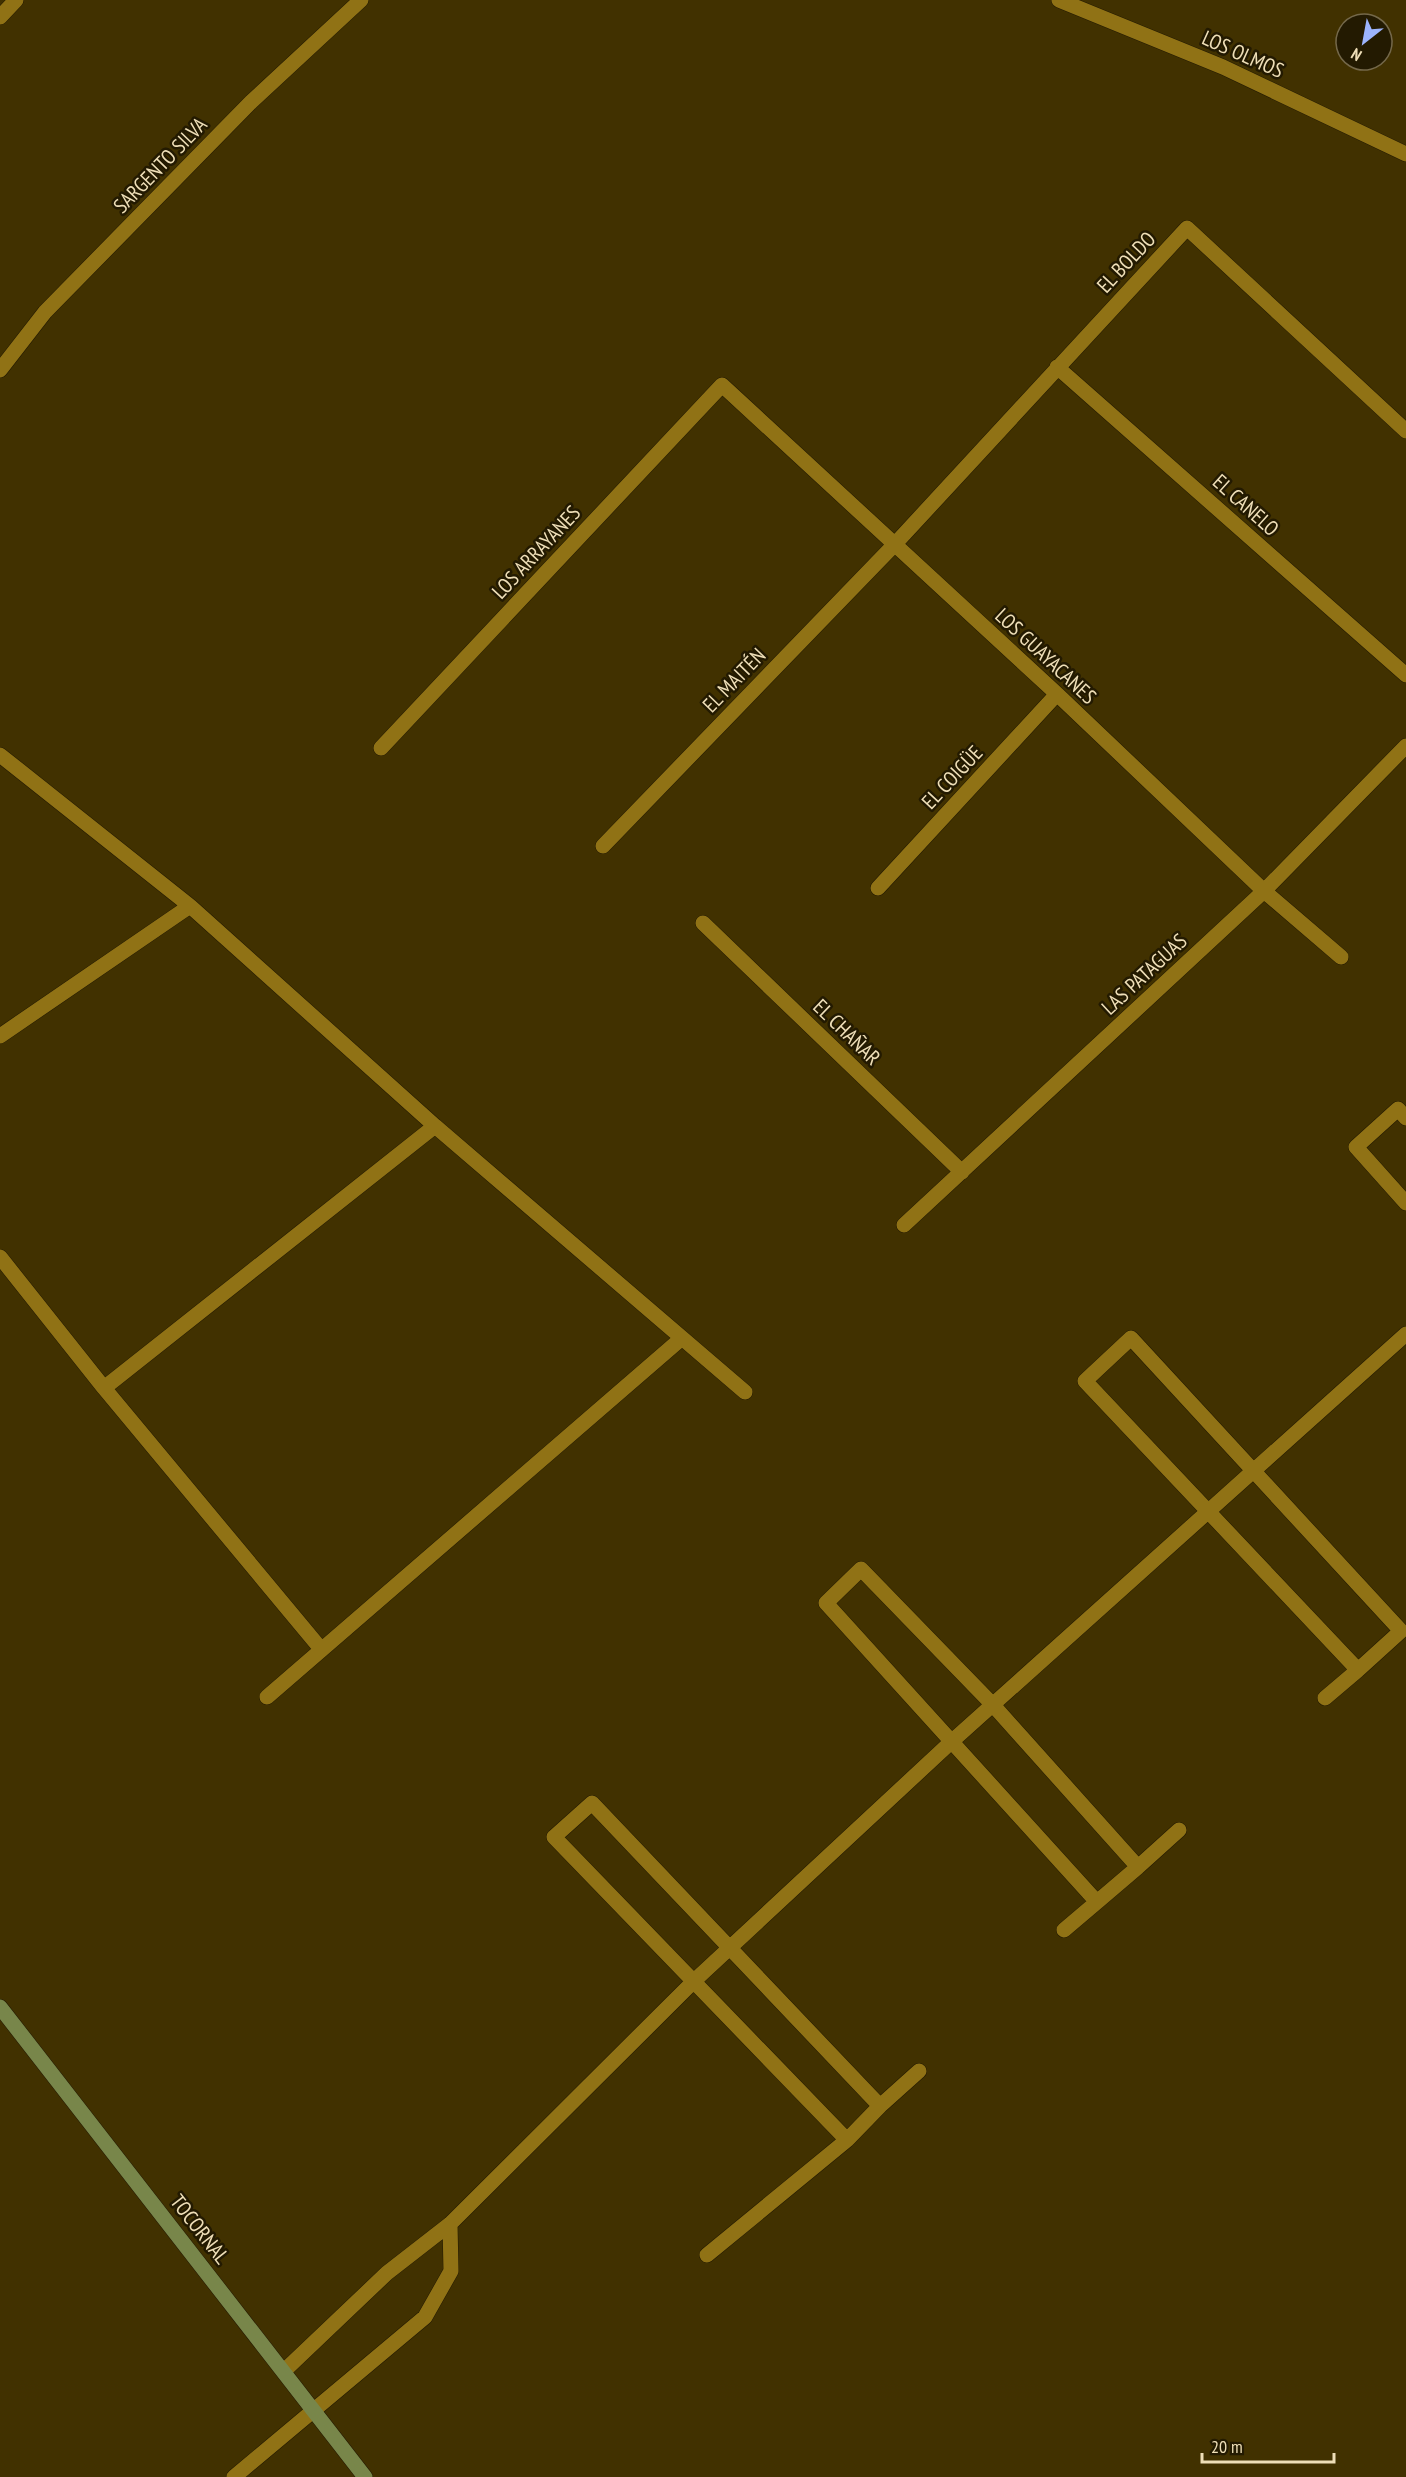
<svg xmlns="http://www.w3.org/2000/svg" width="1406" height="2477" viewBox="0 0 1406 2477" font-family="'PT Sans Narrow',sans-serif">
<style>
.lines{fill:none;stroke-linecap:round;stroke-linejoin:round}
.minor-casing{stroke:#231a01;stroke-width:16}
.secondary-casing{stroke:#231a01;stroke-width:16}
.minor{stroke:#907215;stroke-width:15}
.secondary{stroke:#78864a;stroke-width:15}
.labels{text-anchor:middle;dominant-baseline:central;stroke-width:5;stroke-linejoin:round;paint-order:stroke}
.street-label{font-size:21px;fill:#eedeb7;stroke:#231a01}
</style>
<rect width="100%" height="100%" fill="#413100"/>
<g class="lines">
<defs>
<path id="minor" d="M1059,0L1223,67L1406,154
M0,17L16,0
M1057,367L1406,675
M0,370L45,312L251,102L361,0
M381,748L722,385L1057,694L1264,891L1341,957
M0,755L190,906L435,1126L745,1392
M603,846L895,544L1187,228L1406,431
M878,888L1057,694
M703,923L962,1172
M0,1036L190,906
M1406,1118L1398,1109L1356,1147L1406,1203
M904,1225L1264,891L1406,746
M0,1257L104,1388L321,1649
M1131,1338L1401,1631L1358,1670L1085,1381Z
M104,1388L435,1126
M861,1569L993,1705L1138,1867L1097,1902L826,1603Z
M267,1697L682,1338
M1325,1698L1358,1670
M592,1803L880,2106L847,2140L554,1837Z
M1138,1867L1179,1830
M1064,1930L1097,1902
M880,2106L919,2071
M707,2255L847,2140
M284,2371L387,2273L450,2224L694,1981L950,1743L1406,1334
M234,2477L425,2317L451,2271L450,2224"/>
<path id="secondary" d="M0,2007L365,2477"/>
</defs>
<use href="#minor" class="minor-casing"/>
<use href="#secondary" class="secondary-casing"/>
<use href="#minor" class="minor"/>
<use href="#secondary" class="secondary"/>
</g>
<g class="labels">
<g class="street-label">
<text transform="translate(1243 54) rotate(24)">LOS OLMOS</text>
<text transform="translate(160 165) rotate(-46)">SARGENTO SILVA</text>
<text transform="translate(1126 262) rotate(-47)">EL BOLDO</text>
<text transform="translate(1246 505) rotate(42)">EL CANELO</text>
<text transform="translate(536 552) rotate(-47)">LOS ARRAYANES</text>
<text transform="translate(1046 656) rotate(43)">LOS GUAYACANES</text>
<text transform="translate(734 680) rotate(-46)">EL MAITÉN</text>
<text transform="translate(952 777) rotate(-47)">EL COIGÜE</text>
<text transform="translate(1144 974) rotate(-43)">LAS PATAGUAS</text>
<text transform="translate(847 1032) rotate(44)">EL CHAÑAR</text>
<text transform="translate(200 2229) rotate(52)">TOCORNAL</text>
</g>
</g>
<g transform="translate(1364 42) rotate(211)"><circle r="28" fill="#231a01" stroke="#74684a" stroke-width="1.5"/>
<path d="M0-4.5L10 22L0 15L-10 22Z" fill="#9cb4fd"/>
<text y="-9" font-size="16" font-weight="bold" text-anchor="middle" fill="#eedeb7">N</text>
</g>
<path d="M1202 2453v9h132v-9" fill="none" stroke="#eedeb7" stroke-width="3"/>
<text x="1211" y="2453" font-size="18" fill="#eedeb7" stroke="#231a01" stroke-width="4.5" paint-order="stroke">20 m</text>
</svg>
